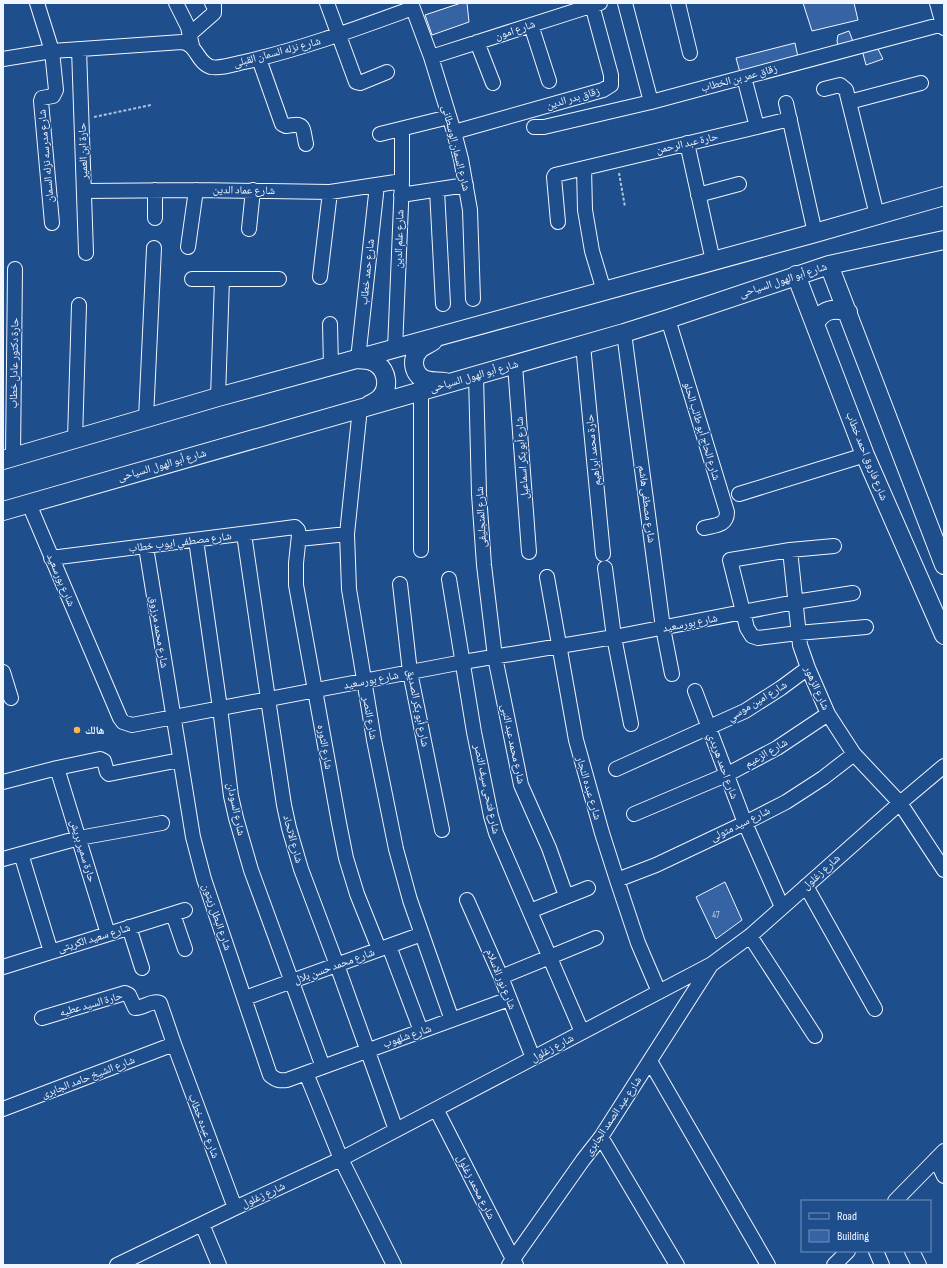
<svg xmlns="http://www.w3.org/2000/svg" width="947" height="1268" viewBox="0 0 947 1268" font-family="'Sofia Sans Condensed','Noto Naskh Arabic',sans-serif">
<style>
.building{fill:#3563a3;stroke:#f2f6ff}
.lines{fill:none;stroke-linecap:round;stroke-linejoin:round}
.minor-casing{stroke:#f2f6ff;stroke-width:16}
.major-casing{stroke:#f2f6ff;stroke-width:20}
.path{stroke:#b3c4dc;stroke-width:2;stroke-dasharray:3 2;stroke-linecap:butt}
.minor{stroke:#1f4e8c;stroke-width:14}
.major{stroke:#1f4e8c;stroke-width:18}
.poi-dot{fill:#ffb74d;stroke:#1f4e8c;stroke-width:1.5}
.labels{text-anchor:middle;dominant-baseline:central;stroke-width:3;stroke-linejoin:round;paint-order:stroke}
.number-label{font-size:9px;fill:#c3d1e8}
.street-label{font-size:11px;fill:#f2f6ff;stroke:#1f4e8c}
.poi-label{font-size:11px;font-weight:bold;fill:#f2f6ff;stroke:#1f4e8c;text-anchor:start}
</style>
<rect width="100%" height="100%" fill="#1f4e8c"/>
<path class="building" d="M461,3H467L469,22L432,35L425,15Z
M803,3H854L858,20L812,31Z
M849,31L855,47L839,50L837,41L838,35Z
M795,43L799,62L741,76L736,58Z
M877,47L883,59L866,65L862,50Z
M725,882L742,920L716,939L696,897Z"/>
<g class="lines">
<defs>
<path id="minor" d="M37,3L52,51L56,90L53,96L42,98L41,101L52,223
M176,3L188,27L192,46
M327,3L356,82L360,83L387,72
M411,3L431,57L454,132L461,159L470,210L473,299
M625,3L651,102
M678,3L690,53
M937,3L944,28
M531,25L549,81
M190,34L214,13V6L212,3
M477,42L493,83
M79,49L86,253
M431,57L600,3
M3,59L52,51L182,42C197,44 197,63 211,67C222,69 234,64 244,62C302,49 358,28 413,8
M259,59L282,124L286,126C305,123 302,125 306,144
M744,77L757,127
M824,89L840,85L846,90L877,215
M849,102L921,83
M786,103L815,233
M534,127H544L651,102L943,24
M454,132L603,90L611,85V75L592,5
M380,134L449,117
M687,143L713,261
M584,168L585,210L592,251L604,291
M437,190L443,304
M85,191L196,190L330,192L402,181
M401,195L466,185
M698,195L739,184
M155,218V190
M558,222L554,177L555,175L790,119
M249,229L253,190
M188,247L196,190
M320,277L330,192
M192,279H279
M668,319L727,512C727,526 715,525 704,528
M330,324L331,367
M624,333L663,628L672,674
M583,345L603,554
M395,349L402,181V129
M358,359L377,185
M515,365L529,552
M476,376L479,494L484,565L495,657L521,785L549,848L566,896
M218,397L222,279
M360,408L347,534L349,589L374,740L396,849L410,900L452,1020
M146,418L154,248
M75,439L79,305
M13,457L15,269
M739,494L865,455
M29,504L120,718L123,722L132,725L463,662L614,637L795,602L853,593
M244,534L268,699L284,805L289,828L301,869L337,965L396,1130
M299,539L347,534
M196,540L220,708L231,796L236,818L251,870L323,1067
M834,546L790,550L730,560L747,628L752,636L758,638L798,633L866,627
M146,547L193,837L204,879L270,1075C276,1080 279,1081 287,1080L509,999
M421,550V391
M790,550L800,645L808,668L828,714L854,754L900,803L944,870
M51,558L295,527L298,530L299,535L296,563V585L339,823L346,858L357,894L379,949
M605,568L614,637L631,724
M547,577L576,740L602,833L617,880L638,943L659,992
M449,579L474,732L491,816L496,833L582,1032
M400,584L410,672L442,830
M3,672L11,698
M695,691L745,823L782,907
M57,768L108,934
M616,769L745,711L781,688L808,668
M3,782L57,768L100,759L104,761L107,772L109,774L180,760
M634,814L726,775L777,748L828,714
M21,854L51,952
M3,859L79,838L162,823
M617,880L656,865L745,823L786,802L823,778L854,754
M806,886L875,1009
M467,900L501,977L533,1058
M530,911L588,888
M173,914L185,949
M129,927L142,968
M750,936L815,1036
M389,946L421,1031
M3,967L185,910
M501,977L596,938
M245,998L422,934
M42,1018L125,993L129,995L135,1008C143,1008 152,1000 160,1003L174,1044L235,1208
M650,1061L768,1265
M306,1073L341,1159L394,1265
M3,1109L174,1044
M436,1109L516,1265
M601,1137L677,1265
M936,1159L944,1176
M895,1201L944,1151
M202,1224L219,1265
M876,1251L882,1265
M912,1251L919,1265
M117,1265L235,1208L341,1159L712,964L750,936L900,803L944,766
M509,1265L583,1160L601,1137L711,965
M834,1265L848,1251"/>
<path id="major" d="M829,265L944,565
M796,275L865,455L944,635
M815,324C822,310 833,307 848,312
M433,341C429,344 423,346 420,349C410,358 413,376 426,380C432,382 439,381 445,382
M358,359C365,360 371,359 377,364C387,371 390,388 380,398C377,401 373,403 369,405
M3,460L218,397L815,233L944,196
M3,511L624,333L668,319L829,265L944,240"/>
</defs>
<use href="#minor" class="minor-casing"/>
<use href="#major" class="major-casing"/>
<path class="path" d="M94,117L151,105
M619,173L625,207"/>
<use href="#minor" class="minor"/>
<use href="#major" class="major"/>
</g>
<circle class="poi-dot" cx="77" cy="730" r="4"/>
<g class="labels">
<g class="number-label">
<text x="716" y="915">47</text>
</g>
<g class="street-label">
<text transform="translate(515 30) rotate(-18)">شارع امون</text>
<text transform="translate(277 52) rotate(-15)">شارع نزله السمان القبلى</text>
<text transform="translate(739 78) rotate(-15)">زقاق عمر بن الخطاب</text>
<text transform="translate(573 98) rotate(-16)">زقاق بدر الدين</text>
<text transform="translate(687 143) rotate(-13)">حارة عبد الرحمن</text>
<text transform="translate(456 148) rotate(76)">شارع السمان الوسطانى</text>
<text transform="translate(83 151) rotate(-92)">حارة ابن العمير</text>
<text transform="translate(46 156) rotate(-95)">شارع مدرسه نزله السمان</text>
<text transform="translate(244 190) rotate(1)">شارع عماد الدين</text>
<text transform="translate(399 239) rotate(-88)">شارع علم الدين</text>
<text transform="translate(367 272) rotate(-84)">شارع حمد خطاب</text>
<text transform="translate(783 280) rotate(-18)">شارع أبو الهول السياحى</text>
<text transform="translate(14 363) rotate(-89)">حارة دكتور عادل خطاب</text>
<text transform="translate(474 376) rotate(-16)">شارع أبو الهول السياحى</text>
<text transform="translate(702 431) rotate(73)">شارع الحاج أبو طالب الحلو</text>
<text transform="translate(593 450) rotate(-96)">حارة محمد ابراهيم</text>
<text transform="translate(867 456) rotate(68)">شارع فاروق احمد خطاب</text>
<text transform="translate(522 458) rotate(-94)">شارع أبو بكر اسماعيل</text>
<text transform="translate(162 465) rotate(-16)">شارع أبو الهول السياحى</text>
<text transform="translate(647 504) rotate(83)">شارع مصطفى هاشم</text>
<text transform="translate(481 517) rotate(-93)">شارع المنجليفى</text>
<text transform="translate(180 542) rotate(-7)">شارع مصطفي ايوب خطاب</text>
<text transform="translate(61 580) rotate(67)">شارع بورسعيد</text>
<text transform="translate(690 623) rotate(-11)">شارع بورسعيد</text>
<text transform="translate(159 632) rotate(81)">شارع محمد مرزوق</text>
<text transform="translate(371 680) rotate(-11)">شارع بورسعيد</text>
<text transform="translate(817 688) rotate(66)">شارع الزهور</text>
<text transform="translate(757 701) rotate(-31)">شارع امين موسي</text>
<text transform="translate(418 708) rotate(79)">شارع أبو بكر الصديق</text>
<text transform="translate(370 718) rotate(80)">شارع النصر</text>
<text transform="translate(513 744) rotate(78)">شارع محمد عبد النبى</text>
<text transform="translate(325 747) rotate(80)">شارع الثوره</text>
<text transform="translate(766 753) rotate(-30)">شارع الزعيم</text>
<text transform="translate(723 766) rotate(70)">شارع احمد هريدي</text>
<text transform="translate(589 788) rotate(74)">شارع عبده النجار</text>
<text transform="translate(487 789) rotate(78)">شارع فتحى سيف النصر</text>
<text transform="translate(236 809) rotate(78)">شارع السودان</text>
<text transform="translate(740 824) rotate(-26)">شارع سيد متولى</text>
<text transform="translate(293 839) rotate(75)">شارع الاتحاد</text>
<text transform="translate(83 851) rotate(73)">حارة سمير بريش</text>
<text transform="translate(821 872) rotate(-42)">شارع زغلول</text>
<text transform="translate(217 917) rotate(71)">شارع البطل زيتون</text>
<text transform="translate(94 938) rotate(-17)">شارع سعيد الكريتى</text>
<text transform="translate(334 966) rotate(-20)">شارع محمد حسن بلال</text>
<text transform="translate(501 979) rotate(68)">شارع نور الاسلام</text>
<text transform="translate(91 1004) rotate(-16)">حارة السيد عطيه</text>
<text transform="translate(407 1036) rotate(-19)">شارع شلهوب</text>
<text transform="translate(552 1048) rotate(-28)">شارع زغلول</text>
<text transform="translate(88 1077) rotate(-21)">شارع الشيخ حامد الجابرى</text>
<text transform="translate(613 1116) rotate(-56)">شارع عبد الصمد الجابرى</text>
<text transform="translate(204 1126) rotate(69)">شارع عبده خطاب</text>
<text transform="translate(476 1187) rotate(63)">شارع محمد زغلول</text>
<text transform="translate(263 1195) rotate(-25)">شارع زغلول</text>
</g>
<g class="poi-label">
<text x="85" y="730">هالك</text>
</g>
</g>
<rect width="947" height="1268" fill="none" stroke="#f2f6ff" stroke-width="8"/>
<rect x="801" y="1200" width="130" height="52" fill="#1f4e8c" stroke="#7391ba"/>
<rect x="809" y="1213" width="20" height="6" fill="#1f4e8c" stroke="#7391ba"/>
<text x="837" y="1220" font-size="12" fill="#f2f6ff">Road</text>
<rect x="809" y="1230" width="20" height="12" fill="#3563a3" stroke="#7391ba"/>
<text x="837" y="1240" font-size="12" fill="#f2f6ff">Building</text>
</svg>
